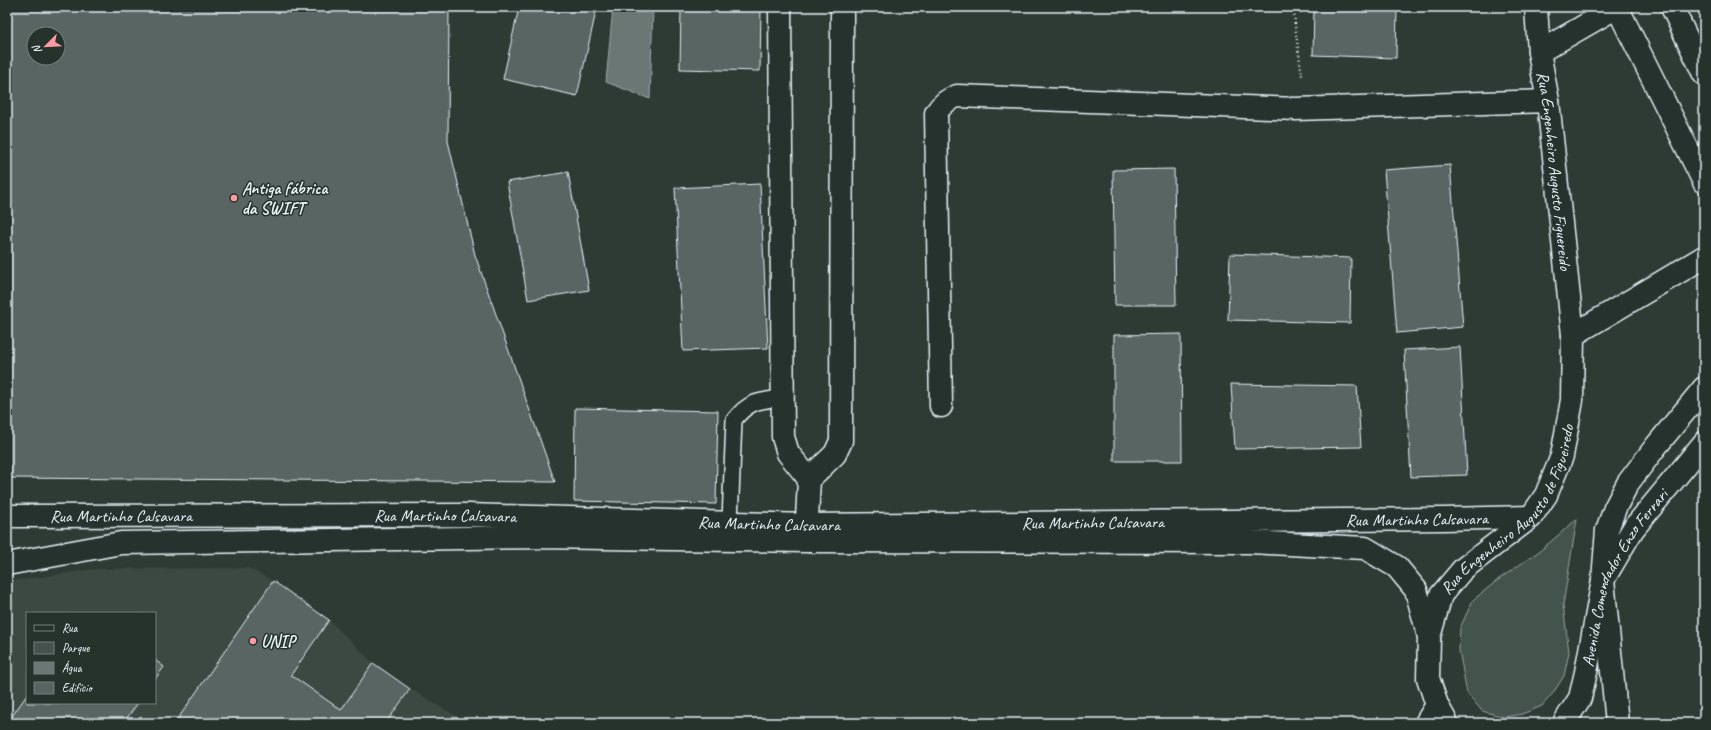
<svg xmlns="http://www.w3.org/2000/svg" width="1711" height="730" viewBox="0 0 1711 730" font-family="Caveat,sans-serif">
<style>
.built{fill:#3b4843;fill-rule:evenodd}
.green{fill:#45524e;stroke:#96a2a3}
.water{fill:#6b7775;stroke:#9da8a9}
.building{fill:#596563;stroke:#e8f1f8;fill-rule:evenodd}
.lines{fill:none;stroke-linecap:round;stroke-linejoin:round}
.service-casing{stroke:#e8f1f8;stroke-width:18}
.minor-casing{stroke:#e8f1f8;stroke-width:25}
.secondary-casing{stroke:#e8f1f8;stroke-width:25}
.primary-casing{stroke:#e8f1f8;stroke-width:25}
.path{stroke:#e8f1f8;stroke-width:2.5;stroke-dasharray:1 3;stroke-linecap:butt}
.service{stroke:#26332d;stroke-width:15}
.minor{stroke:#26332d;stroke-width:22}
.secondary{stroke:#26332d;stroke-width:22}
.primary{stroke:#26332d;stroke-width:22}
.poi-dot{fill:#ff9aa2;stroke:#26332d;stroke-width:1.5}
.labels{text-anchor:middle;dominant-baseline:central;stroke-width:3;stroke-linejoin:round;paint-order:stroke}
.street-label{font-size:17px;fill:#e8f1f8;stroke:#26332d}
.poi-label{font-size:17px;font-weight:bold;fill:#e8f1f8;stroke:#26332d;text-anchor:start}
</style>
<rect width="100%" height="100%" fill="#2e3b35"/>
<filter id="ink" filterUnits="userSpaceOnUse"><feTurbulence type="fractalNoise" baseFrequency=".025" numOctaves="2"/><feDisplacementMap in="SourceGraphic" scale="8" xChannelSelector="R" yChannelSelector="G"/><feConvolveMatrix kernelMatrix="1 2 1 2 8 2 1 2 1" color-interpolation-filters="sRGB"/></filter>
<g filter="url(#ink)">
<path class="built" d="M248,568L273,581L329,620L373,663L410,689L458,717L453,723H7V582L94,569ZM27,613H155V703H27Z"/>
<path class="green" d="M1577,519L1563,605L1569,652L1564,676L1553,693L1542,706L1522,714L1504,717L1482,711L1467,693L1459,650L1460,628L1473,600L1499,579L1541,550Z"/>
<path class="water" d="M613,7H653L650,99L606,82Z"/>
<path class="building" d="M7,7H449L448,141L475,255L555,482L7,478ZM34,34H58V58H34Z
M519,7H597L577,96L503,79Z
M681,7H761L760,71L680,69Z
M1314,7H1397L1396,58L1313,55Z
M1450,165L1463,327L1397,333L1384,170Z
M1174,169L1176,305H1115L1113,170Z
M568,172L589,290L528,300L507,182Z
M760,184L768,348L683,351L675,188Z
M1230,254L1351,258L1350,323L1228,320Z
M1181,334L1182,461H1114V335Z
M1460,347L1467,475L1411,477L1404,350Z
M1231,384L1357,386L1361,447L1235,449Z
M575,408L718,411L716,504L574,501Z
M273,581L329,620L291,675L341,710L373,663L410,689L386,723H175Z
M155,660L164,667L155,679Z
M27,695V703H138L123,723H7Z"/>
<g class="lines">
<defs>
<path id="service" d="M730,522L734,420C750,400 759,401 783,398"/>
<g id="minor">
<path d="M780,7L783,437L788,453L809,479L806,540"/>
<path d="M941,406L936,113C942,104 947,100 957,96L1296,109L1548,101"/>
<path d="M809,479L835,454L841,441L842,7"/>
<path id="s1" d="M7,516L468,515L806,525L1443,519L1531,517"/>
<path d="M7,564L121,543L539,537L806,541L1250,542L1365,548L1397,567L1416,590L1429,637"/>
</g>
<g id="secondary">
<path id="s2" d="M1536,7L1539,52L1548,101L1573,335"/>
<path d="M1672,7L1704,74"/>
<path d="M1539,52L1617,7L1704,182"/>
<path d="M1617,723L1603,580L1607,530L1615,508L1628,483L1657,445L1704,388"/>
</g>
<g id="primary">
<path d="M1426,723L1437,705"/>
<path id="s3" d="M1447,723L1437,705L1428,678L1429,637L1441,595L1463,569L1531,517L1546,495L1562,456L1572,400L1573,335L1704,257"/>
<path id="s4" d="M1564,723L1580,698L1586,672L1603,580L1633,529L1704,443"/>
</g>
</defs>
<use href="#service" class="service-casing"/>
<use href="#minor" class="minor-casing"/>
<use href="#secondary" class="secondary-casing"/>
<use href="#primary" class="primary-casing"/>
<path class="path" d="M1294,7L1295,26L1302,76"/>
<use href="#service" class="service"/>
<use href="#minor" class="minor"/>
<use href="#secondary" class="secondary"/>
<use href="#primary" class="primary"/>
</g>
</g>
<g class="poi-dot">
<circle cx="234" cy="198" r="4"/>
<circle cx="253" cy="641" r="4"/>
</g>
<g class="labels">
<g class="street-label">
<text stroke="none"><textPath href="#s2" startOffset="165">Rua Engenheiro Augusto Figuereido</textPath></text>
<text stroke="none"><textPath href="#s3" startOffset="246">Rua Engenheiro Augusto de Figueiredo</textPath></text>
<text stroke="none"><textPath href="#s1" startOffset="114">Rua Martinho Calsavara</textPath></text>
<text stroke="none"><textPath href="#s1" startOffset="438">Rua Martinho Calsavara</textPath></text>
<text stroke="none"><textPath href="#s1" startOffset="1410">Rua Martinho Calsavara</textPath></text>
<text stroke="none"><textPath href="#s1" startOffset="1086">Rua Martinho Calsavara</textPath></text>
<text stroke="none"><textPath href="#s1" startOffset="762">Rua Martinho Calsavara</textPath></text>
<text stroke="none"><textPath href="#s4" startOffset="160">Avenida Comendador Enzo Ferrari</textPath></text>
</g>
<g class="poi-label">
<text x="242" y="188">Antiga fábrica<tspan x="242" dy="20">da SWIFT</tspan></text>
<text x="261" y="641">UNIP</text>
</g>
</g>
<rect width="1711" height="730" fill="none" stroke="#26332d" stroke-width="24"/>
<rect x="12" y="12" width="1687" height="706" fill="none" stroke="#e8f1f8" stroke-width="1.5" filter="url(#ink)"/>
<rect x="26" y="612" width="130" height="92" fill="#26332d" stroke="#747f7e"/>
<rect x="34" y="625" width="20" height="6" fill="#26332d" stroke="#747f7e"/>
<text x="62" y="632" font-size="12" fill="#e8f1f8">Rua</text>
<rect x="34" y="642" width="20" height="12" fill="#45524e" stroke="#747f7e"/>
<text x="62" y="652" font-size="12" fill="#e8f1f8">Parque</text>
<rect x="34" y="662" width="20" height="12" fill="#6b7775" stroke="#747f7e"/>
<text x="62" y="672" font-size="12" fill="#e8f1f8">Água</text>
<rect x="34" y="682" width="20" height="12" fill="#596563" stroke="#747f7e"/>
<text x="62" y="692" font-size="12" fill="#e8f1f8">Edifício</text>
<g transform="translate(46 46) rotate(246)"><circle r="19" fill="#26332d" stroke="#747f7e"/>
<path d="M0-3L7 15L0 10L-7 15Z" fill="#ff9aa2"/>
<text y="-6" font-size="11" font-weight="bold" text-anchor="middle" fill="#e8f1f8">N</text>
</g>
</svg>
